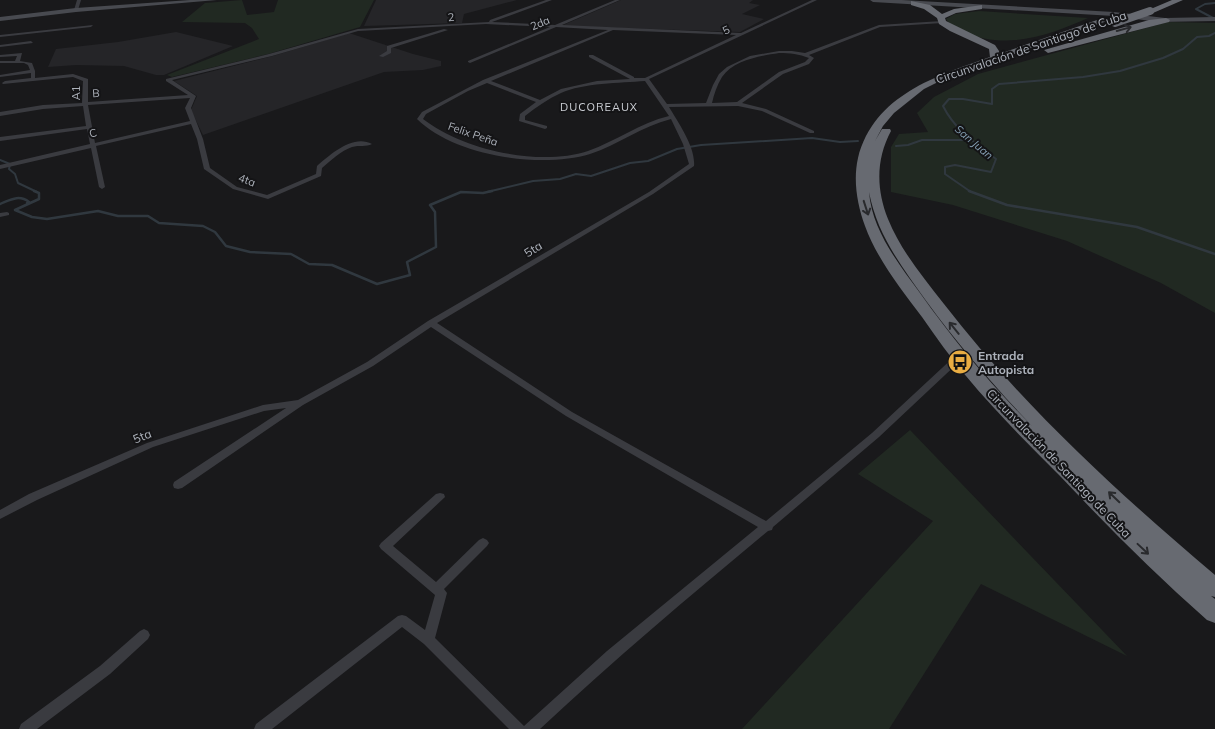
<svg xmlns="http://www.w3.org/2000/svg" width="1215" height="729" viewBox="0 0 1215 729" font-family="Mulish,sans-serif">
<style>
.built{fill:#252528}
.green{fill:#212922}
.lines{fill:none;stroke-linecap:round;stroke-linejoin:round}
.stream-far1{stroke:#30383f;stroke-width:2}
.stream{stroke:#30383f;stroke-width:2.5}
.minor{fill:#3a3b40;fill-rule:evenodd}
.secondary{fill:#484a50;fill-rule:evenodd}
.motorway{fill:#676a71;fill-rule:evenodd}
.motorway-bridge{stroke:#676a71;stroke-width:8}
.oneway{stroke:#292a2d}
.labels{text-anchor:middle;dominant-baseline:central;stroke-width:4;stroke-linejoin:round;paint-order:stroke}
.far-street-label{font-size:11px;fill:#acb1ba;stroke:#141416}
.far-neighbourhood-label{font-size:11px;letter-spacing:1px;fill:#cdd0d6;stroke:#141416}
.far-water-label{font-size:11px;font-style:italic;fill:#859fb3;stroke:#141416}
.street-label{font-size:12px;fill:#acb1ba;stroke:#141416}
.poi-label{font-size:12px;font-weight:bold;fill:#acb1ba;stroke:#141416;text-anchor:start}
</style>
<rect width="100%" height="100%" fill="#19191b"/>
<path class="built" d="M376,0H517L464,14L462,23L364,26Z
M621,0H753L749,3L760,5L742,14L764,19L740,32L561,26Z
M176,32L233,46L164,75H156L124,66L76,65L48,67L56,49L118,42Z
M349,33L413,54L441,61V66L423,70L384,72L203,135L191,110L197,96L174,81L273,56Z"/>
<path class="green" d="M242,0L247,15L274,12L278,0H374L360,27L268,54L172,77L167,75L259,39L252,28L245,23L182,22L205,3Z
M979,11L1088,18C1050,35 1005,51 965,32C957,28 951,26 946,19L955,14Z
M1168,22L1215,23V313L1161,283L1067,241L953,205L891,192V147L899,134L928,132L917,113L934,97L978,74Z
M910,430L1127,656L981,584L889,729H742L933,521L858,474Z"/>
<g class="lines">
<path class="stream-far1" d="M1215,3L1205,4L1196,9L1215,19
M896,146L908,145L922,140H970
M0,160L10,164L9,169L15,174L18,183L37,192
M487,192L533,181L560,179L576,174L591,176L630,163L648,161L677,149L701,145L812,138L840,142L858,141
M971,192L945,174V167L955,165L991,172L996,159C975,143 955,130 943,106L949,99H963L992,104V89L999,84L1083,77L1120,71L1163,58L1183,49L1197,37L1209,36L1215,33"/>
<path class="stream" d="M34,191L39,193V199L15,210L32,217L47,219L98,211L118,216H148L159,223L203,226L215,232L226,246L250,252L291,254L309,264L332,265L377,284L410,275L407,262L436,247L435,212L430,205L461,192L483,193L492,191
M969,191L1007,205L1137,227L1215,254
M0,204C10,200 19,194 29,202L27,203"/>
<path class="minor" d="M77,0H81L78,10L76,11L74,10Z
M546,0H552L492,22L555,25L615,0H620L562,25L741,33L812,0H817L649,79L667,104L706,103L713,85L719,74L727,67L750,56L779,51H792L805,53L879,25L942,21L944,22L942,23L880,27L809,55L814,58L809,64L783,74L742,103L766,109L814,131V133H810L762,111L738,106L669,107C678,122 696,148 694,166L653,194L437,323L572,412L766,521L872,433L956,355L980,356L984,359L980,362L961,360L879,437L773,527L772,530L768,531C691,595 614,660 540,729H509L424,644L402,627L272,729H254L256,724L398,616L402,615L406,616L425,630L435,595L381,549L379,546L381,543L436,494L440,493L444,494L445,497L393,546L436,582L479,540L483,538L487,540L489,543L487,546L444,589L447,593L435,638L524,726L607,651L758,527L566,416L431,327L373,366L303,405L182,488L178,489L174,488L173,485L174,482L286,408L264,411L153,447L37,500L0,519V510L29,494L147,443L263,405L298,400L367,362L428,321L649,192L689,164L683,144L671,119C642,126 618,145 590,154C541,169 454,156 417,119L422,112L483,80L608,30L556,27L470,63L468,62V61L550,27L486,24L358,31L272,56L172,80L196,96L191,108L203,139L210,168L237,187L267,195L316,174L317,166C331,154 353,134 372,144C366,147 359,145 352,147C341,151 331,160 322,168L321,176L268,199L233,189L204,169L197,139L191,124L96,146L105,187L102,189L99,187L91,148L0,169V165L90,144L87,129L0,141V137L86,126L83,106L43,109L0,116V112L43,105L82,103L83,81L73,77L3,84L2,83L5,81L31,78V73L0,77V75L30,70L28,65L24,63H0V61H15L17,56L0,57V55L22,53L20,61L32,63L35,71V78L73,74L88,79V102L188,95L166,81V79L269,54L358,29L489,22L490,20ZM613,30L736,35L645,78H634V77L593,55H589V57L630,79L597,81L561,89L540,100L491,81ZM779,53C790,53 799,54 809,58L805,62L779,72L737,102L712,103C714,94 717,85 722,77C734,60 760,56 779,53ZM645,81L669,116C640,123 616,141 588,151C539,167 463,150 423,119L426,114L468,91L487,83L536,102L520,114L519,121L545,129L547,128V126L525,120V116C536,107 548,99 561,93C583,83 620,83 645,81ZM190,98L185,108L190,121L95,143L88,105Z
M93,25L91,27L0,37V35Z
M444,29L448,30L391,48V53L383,57L379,56L387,51V46Z
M31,41L33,43L0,47V45Z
M7,212L9,213V215L0,217V213Z
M144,629L148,631L150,635L148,639L110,674L37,729H19L21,724L100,666L140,631Z"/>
<path class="secondary" d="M190,0H217L76,12L0,21V17L76,8Z
M870,0H902L1114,12L1165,18L1215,17V21L1158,22L1114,16L873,2Z"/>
<path class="motorway" d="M1172,0H1183L1153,13L1146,11Z
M911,1L930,5L942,14L954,9L982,5V9L956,13L945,18L946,21L995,45L999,51V54L1100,19L1107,21L942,80L924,89L894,113L883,126L875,141L882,129H890L891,131C876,159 876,189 888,219C901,251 923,277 944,304C1022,405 1118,493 1215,575V597L1211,596L1215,599V623L1207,620C1156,575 1108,527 1061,477C1028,444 995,411 966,376C950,357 936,337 922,317C901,289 877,259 865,226C857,204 853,180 858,158C874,95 936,76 990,57L989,49L950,31L939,24L937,18L924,9L911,5ZM869,192C877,235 902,267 927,302C959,346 995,387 1033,427C991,385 954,341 920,293C898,263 872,230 869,192Z
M1166,18L1170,20L1169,22L1048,53L1044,50L1149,20Z"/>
<path class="motorway-bridge" d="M1115,23L1150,11"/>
</g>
<defs><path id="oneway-shaft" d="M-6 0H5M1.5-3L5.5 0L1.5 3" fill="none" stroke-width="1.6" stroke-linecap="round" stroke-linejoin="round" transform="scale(1.25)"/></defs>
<g class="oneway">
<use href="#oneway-shaft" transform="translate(1124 29) rotate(-15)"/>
<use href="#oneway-shaft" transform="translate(866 208) rotate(72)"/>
<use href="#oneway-shaft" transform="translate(954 328) rotate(-129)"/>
<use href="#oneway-shaft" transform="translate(1114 497) rotate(-136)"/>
<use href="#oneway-shaft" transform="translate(1143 549) rotate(43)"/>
</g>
<defs>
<symbol id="bus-disc" viewBox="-11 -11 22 22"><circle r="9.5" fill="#e9ad43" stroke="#141416"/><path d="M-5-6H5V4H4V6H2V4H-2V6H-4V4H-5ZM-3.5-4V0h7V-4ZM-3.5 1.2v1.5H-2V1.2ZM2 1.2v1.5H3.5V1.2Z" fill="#111"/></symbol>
</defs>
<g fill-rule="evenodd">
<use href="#bus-disc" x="946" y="348" width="28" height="28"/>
</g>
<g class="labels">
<g class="far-street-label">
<text transform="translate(451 17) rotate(-4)">2</text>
<text transform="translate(540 23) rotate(-23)">2da</text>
<text transform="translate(726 30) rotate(-25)">5</text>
<text transform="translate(76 93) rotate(-90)">A1</text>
<text transform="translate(96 93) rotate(-4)">B</text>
<text transform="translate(93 133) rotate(-14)">C</text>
<text transform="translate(473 134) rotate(19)">Felix Peña</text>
<text transform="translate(247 180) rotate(20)">4ta</text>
</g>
<g class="far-neighbourhood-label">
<text x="599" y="107">DUCOREAUX</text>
</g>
<g class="far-water-label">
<text transform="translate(974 142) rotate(40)">San Juan</text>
</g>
<g class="street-label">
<text transform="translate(1031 47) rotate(-19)">Circunvalación de Santiago de Cuba</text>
<text transform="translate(533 249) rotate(-31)">5ta</text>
<text transform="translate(142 436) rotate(-22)">5ta</text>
<text transform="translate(1059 463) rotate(46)">Circunvalación de Santiago de Cuba</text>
</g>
<g class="poi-label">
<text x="978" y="355">Entrada<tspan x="978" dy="14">Autopista</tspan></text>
</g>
</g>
</svg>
